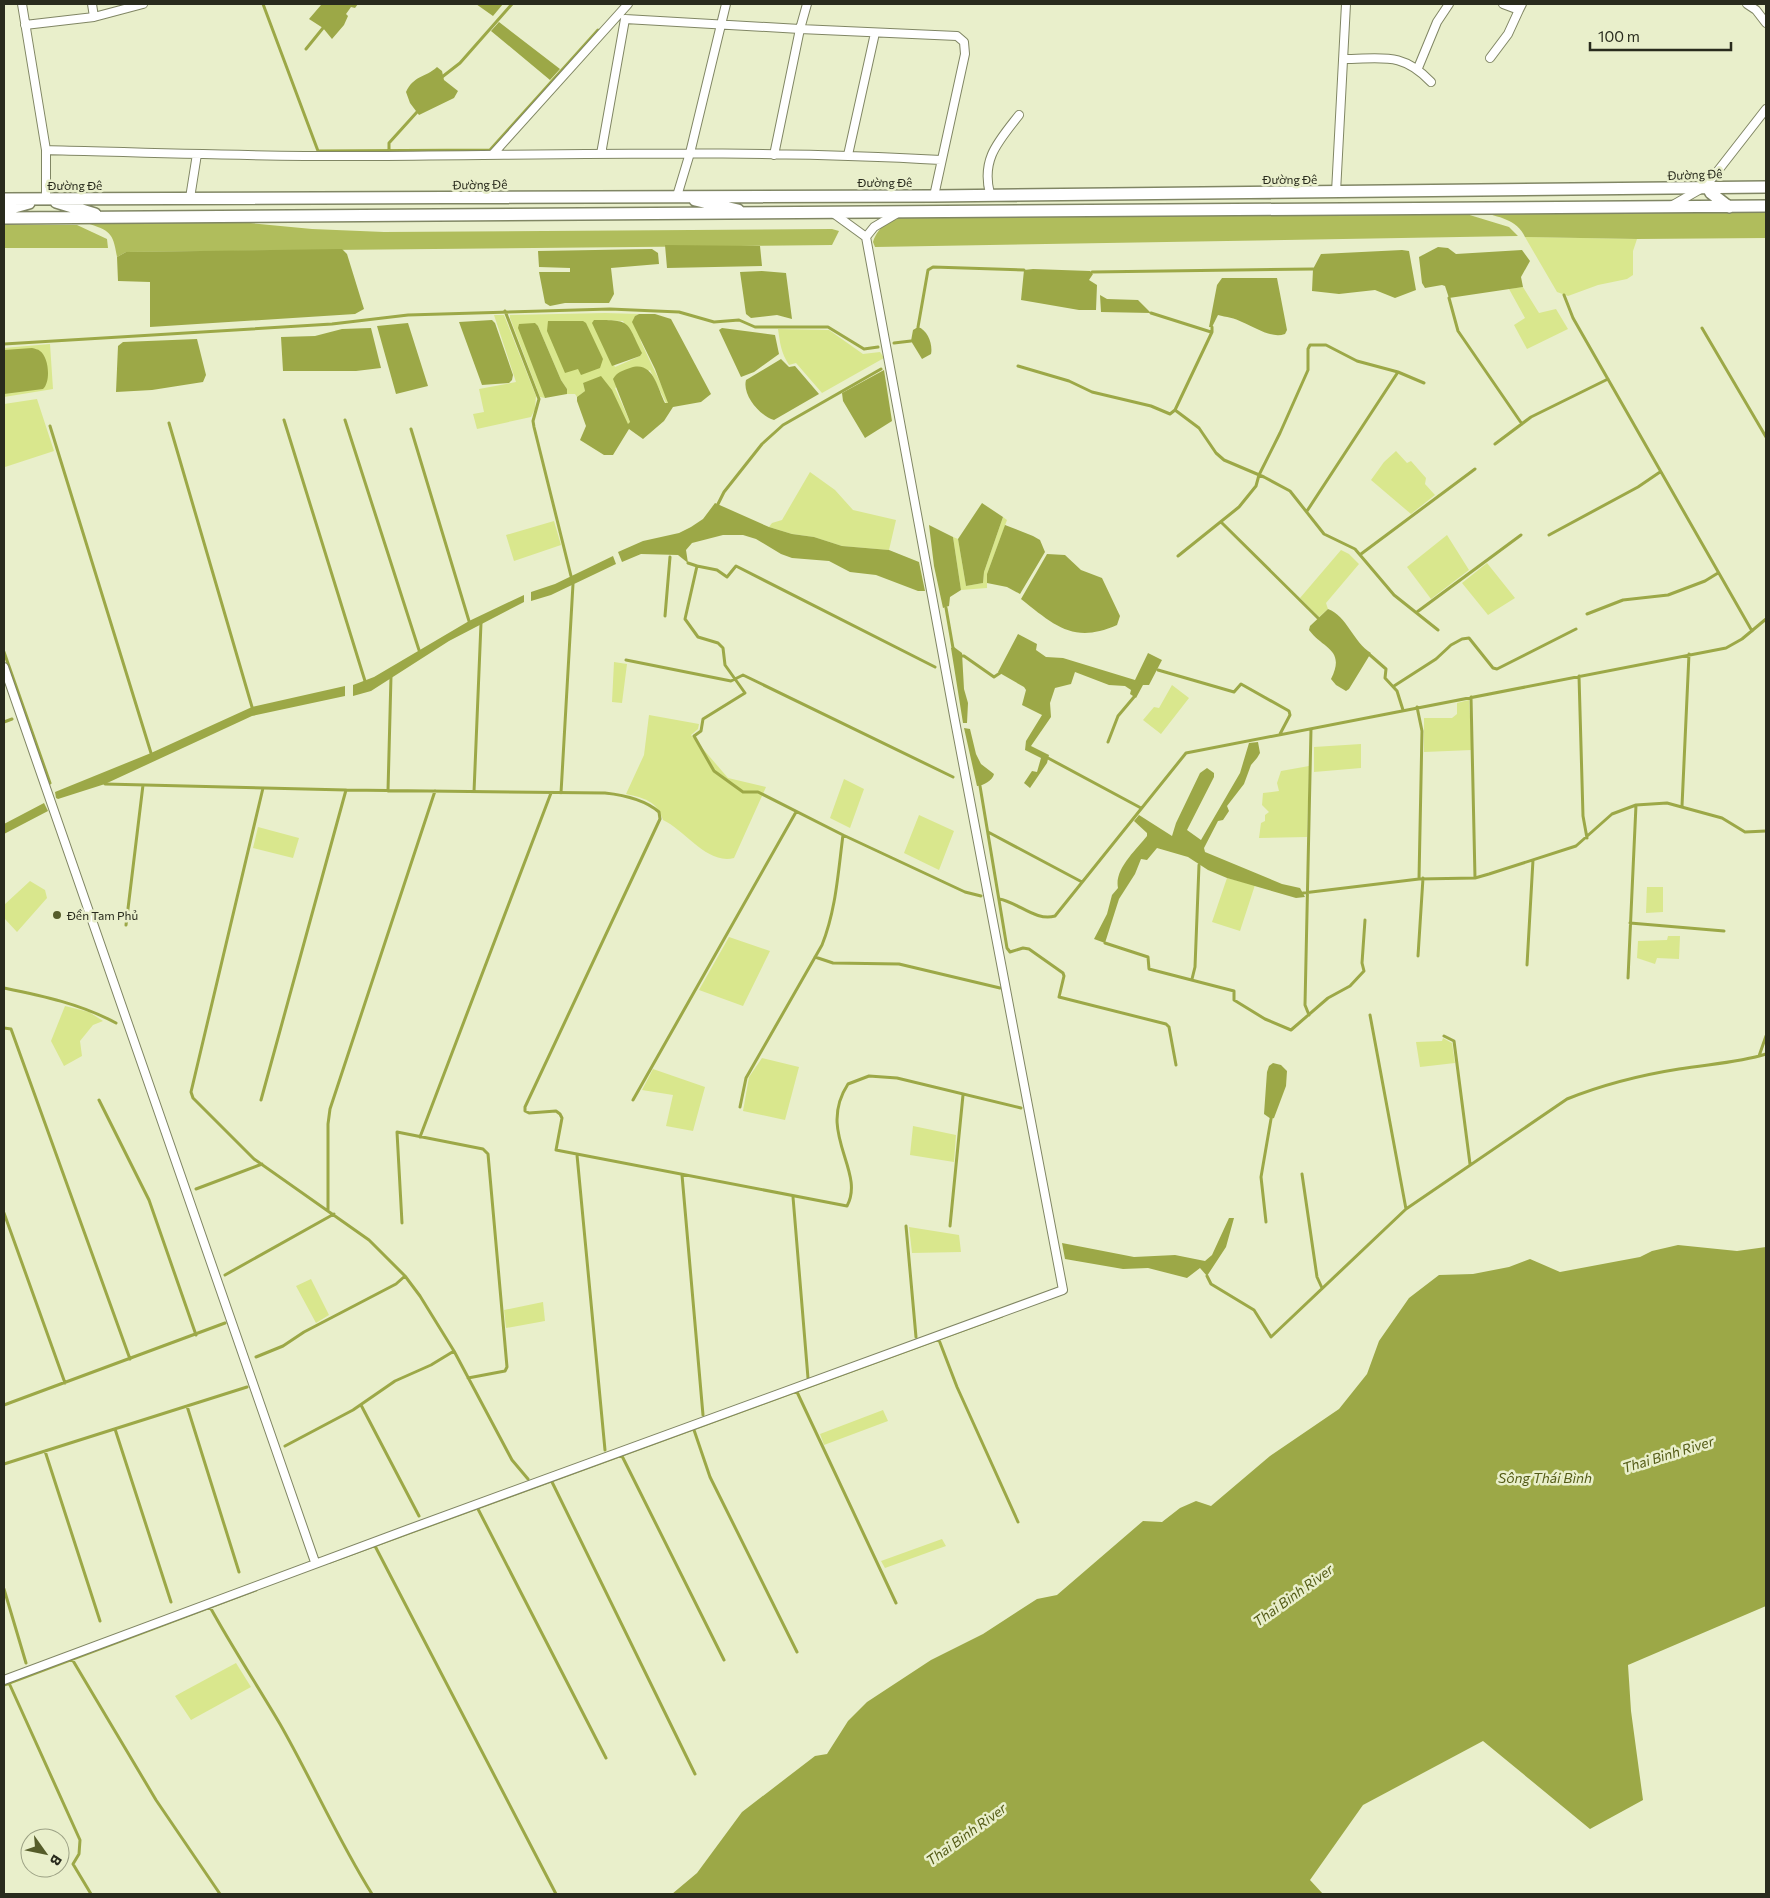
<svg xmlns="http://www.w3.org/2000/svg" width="1770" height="1898" viewBox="0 0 1770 1898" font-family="Commissioner,sans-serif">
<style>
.green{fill:#d9e78d;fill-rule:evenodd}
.forest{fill:#b0bd5c}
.water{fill:#9ca847}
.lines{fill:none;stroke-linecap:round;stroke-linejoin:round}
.stream{stroke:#9ca847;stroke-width:3}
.street-casing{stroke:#808664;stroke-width:10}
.secondary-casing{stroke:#808664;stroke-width:14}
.street{stroke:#fff;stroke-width:8}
.secondary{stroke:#fff;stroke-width:11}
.poi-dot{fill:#555c2a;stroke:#e9efcb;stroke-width:2}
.labels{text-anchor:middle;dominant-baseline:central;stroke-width:5;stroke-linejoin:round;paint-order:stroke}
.street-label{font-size:12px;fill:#292b1d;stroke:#e9efcb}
.poi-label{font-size:12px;fill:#292b1d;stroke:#e9efcb;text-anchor:start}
.water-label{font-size:14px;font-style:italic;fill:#535b15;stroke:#e9efcb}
</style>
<rect width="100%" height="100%" fill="#e9efcb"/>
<path class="green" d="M1525,237L1637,239L1633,251V275L1627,279L1598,285L1568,296L1557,292Z
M1523,287L1539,313L1556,309L1568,329L1527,349L1514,325L1525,318L1509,289Z
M605,313L639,314L635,316L641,342L667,397L668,403H666L650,370L615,388L630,422L629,425L583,383L585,391L577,397L575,394H567V389L561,380L538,326L519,324L543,391L545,398L540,397L510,318V315ZM594,320L623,321L641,353L640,356L615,367Z
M494,315H504L536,396L535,409L531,417L477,429L473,414L484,412L479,389L516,382Z
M778,329L829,330L863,354L880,352L884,358L822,393L796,363L789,365C781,353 780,343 778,329Z
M50,344L53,389L4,397V348Z
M37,399L54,451L5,467L4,404Z
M1396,451L1407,463L1411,461L1426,478L1425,484L1435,495L1411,514L1371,480L1384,462Z
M810,472L835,490L853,510L896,520L889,550L842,546L814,537L792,534L769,527L772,523L782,520Z
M1003,517L1007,520L987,574V588L961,590L953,537L958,539L966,586L983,583L984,572Z
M554,521L561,545L514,561L506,535Z
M1447,535L1469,570L1431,599L1407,567Z
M1341,550L1349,554L1359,564L1326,603L1328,609L1319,617L1300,598Z
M1487,563L1515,598L1488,615L1462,583Z
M614,662L627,664L622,703L612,702Z
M1172,685L1189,698L1161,734L1143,720L1154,707L1159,708Z
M1469,700L1472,750L1424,752V718H1452L1457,714V703Z
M649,715L699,724L698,729L691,735L728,778L766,787L734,858C707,865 685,830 663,820C657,801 644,798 626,794L644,755Z
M1361,744V768L1314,772V747Z
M1309,766L1307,837L1259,838L1261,823L1265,821V815L1269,812L1262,805L1263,793L1279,791L1277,783L1281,771Z
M844,779L864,789L850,828L830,818Z
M919,815L954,831L939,870L904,853Z
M258,827L299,838L293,858L253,848Z
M1227,878L1255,885L1240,931L1212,922Z
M30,881L45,890L47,898L17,932L4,918V905Z
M1647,887H1663V912L1646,913Z
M1668,936H1680L1679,959L1657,958L1655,964L1637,958L1638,941L1667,940Z
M729,937L770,951L743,1006L699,990Z
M65,1006L89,1012L103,1021L93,1025L80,1041L82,1056L64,1066L51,1041Z
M1443,1038L1452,1043L1455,1063L1420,1067L1416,1042L1442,1041Z
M762,1058L799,1067L785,1120L743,1111L749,1077Z
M653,1069L705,1087L693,1131L666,1126L673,1095L642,1090Z
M913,1126L956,1135L954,1162L910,1155Z
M909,1227L959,1235L961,1252L912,1253Z
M311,1279L329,1315L316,1323L296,1286Z
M543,1302L545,1321L506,1328L504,1310Z
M883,1410L888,1421L824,1445L820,1434Z
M942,1539L946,1546L885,1568L881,1561Z
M236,1663L251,1687L191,1720L175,1696Z"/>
<path class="forest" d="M1766,209V238L1637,239L1525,237C1517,219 1498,217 1481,212Z
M1463,213L1509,227L1518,236L875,247L873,242C879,224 891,220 908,216Z
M87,223H250L312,229L384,232L832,229L839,231L832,245L126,252L117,257C113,232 110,231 87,223Z
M4,225H77L107,239L108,248H4Z"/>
<path class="water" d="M327,4H358L355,8L351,7L346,14L348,16L344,25L332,39L323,28L309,19L321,5Z
M476,4H503L493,16Z
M499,22L560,69L550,80L491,31Z
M437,67L442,71L444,80L458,91L454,98L419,115L410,103L406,92C414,75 425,78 437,67Z
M665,245L760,246L762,266L667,268Z
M1438,247L1448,248L1456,254L1522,250L1530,261L1521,277L1523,287L1449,298L1445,286L1442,285L1425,288L1422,283L1419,257Z
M342,249L347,254L364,309L355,314L150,327V282L118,281L117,257L126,252Z
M652,249L658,253L659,264L611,268L614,294L609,303H565L550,306L545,303L539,272H570V268L539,267L538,251Z
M1402,250L1409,251L1416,290L1395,298L1375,290L1339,294L1312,291L1313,269L1321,254Z
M1033,269L1090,271L1093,274L1089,280L1097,285L1096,310H1079L1021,300L1024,270Z
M762,271L786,273L792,319L777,315L751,318L746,314L740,272Z
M1222,278H1277L1287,330L1285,334C1271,339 1255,327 1242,322C1235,318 1226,317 1218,315L1212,327H1209L1217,285Z
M1100,295L1107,299L1138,300L1151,313L1101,312Z
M639,314H655L671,319L711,394L701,402L673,407L664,421L643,439L629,429L613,455H604L580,440L586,426L577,401V397L585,391L583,383L601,376L612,390L628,424L630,422L613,379C617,372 622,371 630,368C653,360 657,387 665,403H668L655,369L632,322L635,316Z
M492,320L495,323L513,375L512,380L509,383L482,385L459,322Z
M594,320C632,320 626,321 642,353L640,356L612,366L592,323Z
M548,321H583L586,323L603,359L600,368L581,375L578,369L565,373L547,331Z
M408,323L428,386L396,394L377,326Z
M535,323L538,326L561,380L567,389V394L545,398L518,328L519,324Z
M918,327C928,330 933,345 931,354L922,359L911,341L913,330Z
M371,328L381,368L356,371H283L281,337L315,336L342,329Z
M722,328L775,335L779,354L754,372L741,377L719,330Z
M197,339L206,375L203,382L152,390L116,392L118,346L123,342Z
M32,348C35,349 38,349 40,351C49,357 51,382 43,389L4,394V350Z
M781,359L789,367L795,366L819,394L774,420C760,416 742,395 746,380Z
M884,370L892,421L865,438L843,401L842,393Z
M715,503L769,527L792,534L814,537L842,546L889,550L919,562L925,591H918L876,575L850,572L829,561L792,558L781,554L756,539L743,535H723L692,543L686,550L688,563L678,555L641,554L622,562L618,552L643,541L679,533L691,527L703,519Z
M982,503L1003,517L984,572L983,583L966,586L958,539Z
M929,525L953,537L961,590L950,597L949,606L943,608L934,566Z
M1005,525L1033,536L1040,540L1045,552L1020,594L1007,587L987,583V574Z
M1047,554L1065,555L1081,570L1102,578L1120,616L1117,625C1074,644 1055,626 1021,599Z
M613,556L616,564L551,595L531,601V592L555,584Z
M524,595V602L449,641L371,691L353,696V685L374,677L469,621Z
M1328,609C1347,616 1353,642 1371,653L1349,689L1346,691L1336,685L1331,679C1346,649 1323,649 1309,630L1310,626Z
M1018,634L1037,644L1036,650L1046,657L1063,658L1135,680L1148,653L1162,660L1149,685H1143L1136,698L1130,694L1131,690L1125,686L1109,685L1075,672L1071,684L1055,688L1050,703L1051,717L1031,746L1049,755L1047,763L1030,788L1024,783L1032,771L1037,772L1041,758L1025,750L1026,741L1042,715L1022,705L1026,690L1024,687L998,672Z
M954,647L962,653L964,689L968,703L967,723H963L951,648Z
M345,686V696L252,716L105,784L58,799L56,798L55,792L151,753L252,707Z
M964,728L970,729L976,754L981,764L994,774C993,780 983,786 977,786Z
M1258,742L1260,753L1257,758L1251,765L1244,784L1227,806L1229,811L1223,820L1218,821L1204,848L1205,852L1282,884L1300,888L1305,897L1296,898L1227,878L1208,870L1188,857L1157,848L1147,860L1141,859L1135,874L1119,899L1105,943L1094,939L1107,914L1112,895L1118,888C1114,869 1137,849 1147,836V833L1134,821L1139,815L1172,836L1176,823L1200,773L1207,768L1214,773V777L1187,830L1201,840L1240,773L1249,743Z
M44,803L48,811L4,834V824Z
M1273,1063L1281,1065L1287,1071L1286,1086L1274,1118L1271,1119L1264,1114L1267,1072L1269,1066Z
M1229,1218H1234L1226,1247L1207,1276L1200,1268L1187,1278L1148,1268L1123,1269L1065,1259L1062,1243L1134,1257L1175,1255L1205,1261L1212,1255Z
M1678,1245L1737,1251L1766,1247V1606L1628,1665L1631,1711L1643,1800L1590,1829L1483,1741L1363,1805L1310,1880L1323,1894H672L697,1873L742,1812L815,1756L827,1754L848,1721L867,1702L931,1660L983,1634L1037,1599L1057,1595L1143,1521L1162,1522L1180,1508L1196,1501L1211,1506L1270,1456L1339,1409L1367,1374L1379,1341L1409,1298L1439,1275L1473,1274L1509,1267L1530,1259L1560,1272L1640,1257L1652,1251Z"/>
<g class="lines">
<path class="stream" d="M263,4L318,151L490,150L598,30
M306,49L323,28
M442,77L460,63L512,4
M389,150V143L417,112
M1092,272L1313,269
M1564,295L1573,318L1752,631
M1449,298L1458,331L1522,424
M505,311L539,399L533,421L534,427L571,576
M1151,313L1211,332
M918,327L928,270L933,267L1024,270
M1212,327V332L1175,410L1199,428L1216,453L1224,460L1264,477L1290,491L1324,534L1355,549L1394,595L1438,630
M1702,328L1766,437
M894,343L911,341
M4,344L332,324L408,315L610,309L679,312L714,322L739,320L755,327H828L864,349L878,347
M1018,366L1069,381L1092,392L1151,406L1170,414L1175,410
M284,420L365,681
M345,420L419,650
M169,423L252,707
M50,426L151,753
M411,429L469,621
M1495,444L1531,417L1608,379
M718,504L724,492L762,444L783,425L881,369
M1307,511L1398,372
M1221,522L1318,618
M1549,535L1638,487L1660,472
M1361,554L1475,469
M1178,556L1239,507L1256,486L1259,475L1280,433L1308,370V349L1310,345H1326L1357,361L1398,372L1424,383
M688,563L697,566
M946,608L953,648
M1417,612L1521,535
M1587,614L1623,600L1668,595L1705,581L1718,573
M665,616L670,557
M4,652L50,783
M1370,655L1386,669L1385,678L1397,691L1403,710
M962,656H964L994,677L1000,673
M626,660L731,681L743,675L953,777
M935,667L736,566L727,577L717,570L697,566L685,619L698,637L718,643L723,648L725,665L745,693L703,719L701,731L694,736L714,771L743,792H758L843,835L965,892L981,896
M1158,670L1234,692L1241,684L1289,711L1290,715L1280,734
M1579,676L1583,816L1587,838
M1394,686L1436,659L1451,645L1462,639L1469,638L1493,668L1497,669L1576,629
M1471,697L1475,878
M1417,707L1422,731L1419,879
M4,722L12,719
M1108,742L1118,716L1134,697
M1048,758L1141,808
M105,784L346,790L605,793C624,795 644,799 659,812L660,819L525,1107V1111L529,1113L556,1111L560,1114L562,1118L556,1150L847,1206C866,1171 816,1133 848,1084L869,1076L897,1078L1021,1108
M980,786L1007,948L1010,952L1023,948L1029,949L1063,973L1064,976L1059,997L1166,1024L1169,1027L1176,1065
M263,788L191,1092L193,1098L254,1159L369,1240L405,1276L420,1296L454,1351L512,1460L528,1479
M388,791L391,676
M474,792L481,623
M561,793L573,584
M1682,806L1689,654
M988,832L1082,882
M1303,893L1419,879L1475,878L1489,874L1576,846L1612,814L1636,805L1667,803L1722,818L1745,832L1766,831
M999,899C1018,902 1036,922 1055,916L1186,753L1726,648L1742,639L1766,619
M1630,923L1724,931
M126,925L143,785
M1105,943L1148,957L1149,969L1234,991V1000L1265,1019L1291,1030L1328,998L1350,986L1364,971L1362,963L1365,920
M1418,956L1423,878
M815,957L833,963L899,964L1000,988
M1527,965L1533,860
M1628,978L1636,805
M1192,979L1195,967L1199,865
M4,988C43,996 81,1004 116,1023
M1309,1015L1305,1005L1311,729
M1370,1015L1406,1209
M4,1028L11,1029L130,1359
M1444,1036L1454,1041L1470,1164
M1759,1056L1766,1036
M99,1100L149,1200L196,1335
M261,1100L346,790
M633,1100L796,812
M740,1107L746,1078L822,945C836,910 838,873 843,835
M420,1137L551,793
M577,1155L605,1450
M1302,1174L1317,1277L1322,1288
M682,1175L703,1415
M196,1189L262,1164
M793,1197L808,1378
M328,1210V1124L330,1109L435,791
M4,1213L65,1383
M1266,1222L1261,1177L1271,1119
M402,1223L397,1132L483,1149L488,1154L507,1367L505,1371L468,1378
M906,1226L916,1337
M950,1226L963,1095
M225,1275L334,1214
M1207,1276L1211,1284L1254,1310L1271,1337L1406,1209L1567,1099C1602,1085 1641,1075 1679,1069C1708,1064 1738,1063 1766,1054
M939,1340L957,1387L1018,1522
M256,1357L283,1346L304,1332L396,1284L405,1276
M797,1392L896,1603
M4,1405L225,1323
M361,1405L419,1516
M187,1406L239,1572
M115,1429L171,1602
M694,1430L710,1477L797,1652
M285,1446L353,1410L395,1381L431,1365L454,1351
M45,1451L100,1621
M622,1456L724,1660
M4,1464L247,1387
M552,1482L695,1774
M478,1509L606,1758
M375,1546L556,1894
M330,1562L1002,1316
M4,1589L26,1663
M210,1607C232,1647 257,1685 280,1724C312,1780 338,1840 372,1894
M72,1659L156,1800L220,1894
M9,1683L80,1840L79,1854L73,1864L91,1894
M4,1685L256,1590"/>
<defs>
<path id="street" d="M22,4L46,150V198
M1503,4L1519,10L1522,4
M1747,4L1756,10L1766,23
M94,17L143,4
M25,25L94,17L92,4
M1490,58L1508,34L1519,10
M1343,59C1382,59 1402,51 1431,82
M1418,68L1437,22L1449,4
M46,150C156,153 265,157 375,156C564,155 753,149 941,160
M493,154L628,4
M601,154L625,19L800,29L807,4
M774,155L800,29L957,36L964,42L965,54L934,196
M848,155L875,33
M1336,192L1346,4
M990,194C981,159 998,142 1019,115
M677,196L690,153L726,4
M190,198L197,154
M1671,206L1706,186L1766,109
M866,237L874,227L896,214
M4,667L315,1562
M4,1680C356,1547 709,1419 1063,1290L955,721L866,237L833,213"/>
<path id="secondary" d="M1707,186L1711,193L1729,207
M4,199L934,196L1766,187
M695,200L738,210
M56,202L95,214
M4,210L29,203
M4,218L1766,206"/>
</defs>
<use href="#street" class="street-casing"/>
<use href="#secondary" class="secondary-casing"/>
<use href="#street" class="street"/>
<use href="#secondary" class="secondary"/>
</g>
<circle class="poi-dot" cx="57" cy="915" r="5"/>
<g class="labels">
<g class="street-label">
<text transform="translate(1695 174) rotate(-2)">Đường Đê</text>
<text x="1290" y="179">Đường Đê</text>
<text x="885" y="182">Đường Đê</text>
<text transform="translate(480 184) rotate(-1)">Đường Đê</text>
<text x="75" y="185">Đường Đê</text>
</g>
<g class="poi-label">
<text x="67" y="915">Đền Tam Phủ</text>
</g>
<g class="water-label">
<text transform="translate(1668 1454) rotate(-17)">Thai Binh River</text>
<text x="1545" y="1477">Sông Thái Bình</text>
<text transform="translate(1293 1595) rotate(-36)">Thai Binh River</text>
<text transform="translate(966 1834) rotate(-36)">Thai Binh River</text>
</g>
</g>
<rect width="1770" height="1898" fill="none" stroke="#292b1d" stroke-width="10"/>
<g transform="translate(45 1853) rotate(123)"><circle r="24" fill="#e9efcb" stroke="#9ca185"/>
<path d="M0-4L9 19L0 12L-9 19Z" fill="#555c2a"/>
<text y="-8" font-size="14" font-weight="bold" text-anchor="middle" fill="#292b1d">B</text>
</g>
<path d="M1590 42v8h141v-8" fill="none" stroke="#292b1d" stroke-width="2.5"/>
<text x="1598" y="42" font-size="15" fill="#292b1d" stroke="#e9efcb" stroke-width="4" paint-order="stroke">100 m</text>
</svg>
